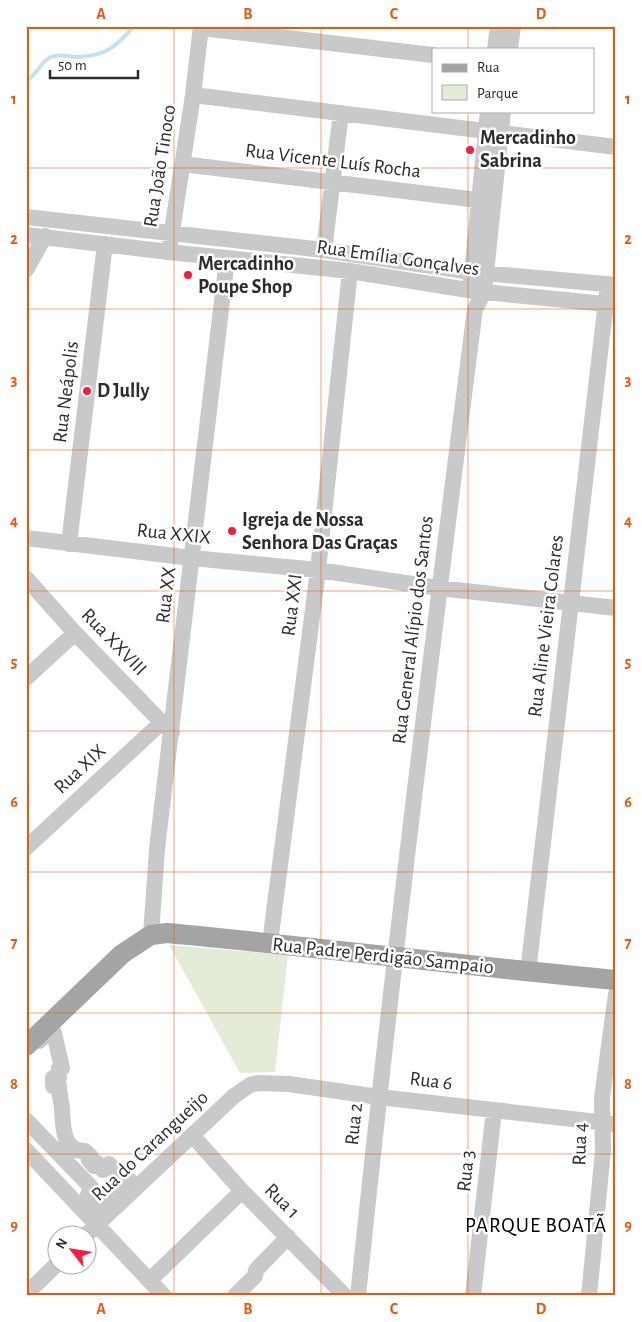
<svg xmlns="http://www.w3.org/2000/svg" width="642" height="1322" viewBox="0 0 642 1322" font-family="'Alegreya Sans',sans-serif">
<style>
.green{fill:#e4ecd8}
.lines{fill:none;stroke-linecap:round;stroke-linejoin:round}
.stream{stroke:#c2e1ee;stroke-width:4}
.minor{stroke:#c9c9c9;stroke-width:16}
.major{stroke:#a4a4a4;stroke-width:20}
.grid{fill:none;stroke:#e8590c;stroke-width:1;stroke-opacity:0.55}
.poi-dot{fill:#f61c40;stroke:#fff;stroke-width:2}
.labels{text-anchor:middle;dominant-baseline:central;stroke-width:5;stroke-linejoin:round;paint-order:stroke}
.poi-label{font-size:20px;font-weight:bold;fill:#2c2c2c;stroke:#fff;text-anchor:start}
.street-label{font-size:20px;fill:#2c2c2c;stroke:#fff}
.neighbourhood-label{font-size:21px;letter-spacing:1px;fill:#000;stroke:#fff}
.neatline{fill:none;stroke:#e8590c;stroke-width:2}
.grid-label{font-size:16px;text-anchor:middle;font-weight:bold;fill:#e8590c}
</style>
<rect width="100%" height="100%" fill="#fff"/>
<path class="green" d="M169,945L288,955L275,1072L240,1073Z"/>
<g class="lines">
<path class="stream" d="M26,80C38,76 39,62 51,57C60,53 69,57 78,57C106,56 117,46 134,26"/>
<path class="minor" d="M201,28L433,55
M495,49L498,26
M510,49L513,26
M193,95L616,147
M182,164L478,200
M26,217L324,250L472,272L616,285
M26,235L169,252L350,271L474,291L616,305
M170,244L193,95L201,26
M324,250L341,113
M26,270L45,236
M471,282L488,111
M26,538L192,558L318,570L439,588L616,608
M69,544L105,244
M26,578L75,633L172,733
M26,678L75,633
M26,848L162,722
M151,935L157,849L227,259
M270,943L318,570L350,271
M528,972L608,284
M26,1120L91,1187L86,1201L96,1211H102L132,1183L126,1177L123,1180L109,1164L103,1170L97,1163L94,1166L89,1160L91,1157L85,1151C62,1152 63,1125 62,1108C61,1099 59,1095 59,1086H53V1078H59V1068H62L54,1033L51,1029L39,1041
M192,1135L242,1191L345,1296
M26,1150L164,1296
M87,1234L234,1096L250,1085L258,1083L289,1084L379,1097L616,1124
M150,1280L242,1191
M26,1294L58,1263
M235,1296L255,1276L256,1270L288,1237
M358,1296C392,966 433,638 475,309L484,292L503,111
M473,1296L494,1110
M589,1296L603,1151L602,1098L616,994"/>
<path class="major" d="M26,1046L122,954L151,935L167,933C317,947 466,966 616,980"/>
</g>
<path class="grid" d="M174,26V1296M321,26V1296M468,26V49M468,111V1296M26,168H616M26,309H616M26,450H616M26,591H616M26,731H616M26,872H616M26,1013H616M26,1154H616"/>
<g class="poi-dot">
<circle cx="470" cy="150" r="5"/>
<circle cx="188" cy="275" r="5"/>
<circle cx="87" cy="391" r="5"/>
<circle cx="232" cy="531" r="5"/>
</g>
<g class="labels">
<g class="poi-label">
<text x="480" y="138">Mercadinho<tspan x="480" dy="23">Sabrina</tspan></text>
<text x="198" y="264">Mercadinho<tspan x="198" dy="23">Poupe Shop</tspan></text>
<text x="97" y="391">D Jully</text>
<text x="242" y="520">Igreja de Nossa<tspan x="242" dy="23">Senhora Das Graças</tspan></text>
</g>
<g class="street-label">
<text transform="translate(333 161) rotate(7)">Rua Vicente Luís Rocha</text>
<text transform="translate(160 166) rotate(-81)">Rua João Tinoco</text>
<text transform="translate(398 258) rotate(8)">Rua Emília Gonçalves</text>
<text transform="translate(66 392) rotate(-83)">Rua Neápolis</text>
<text transform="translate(174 534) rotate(6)">Rua XXIX</text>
<text transform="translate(166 595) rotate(-83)">Rua XX</text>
<text transform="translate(292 605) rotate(-83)">Rua XXI</text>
<text transform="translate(546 626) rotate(-83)">Rua Aline Vieira Colares</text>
<text transform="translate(413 630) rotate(-83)">Rua General Alípio dos Santos</text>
<text transform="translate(114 642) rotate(46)">Rua XXVIII</text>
<text transform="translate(80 769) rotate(-43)">Rua XIX</text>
<text transform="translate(383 956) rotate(6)">Rua Padre Perdigão Sampaio</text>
<text transform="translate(431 1081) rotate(7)">Rua 6</text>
<text transform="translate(354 1124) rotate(-84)">Rua 2</text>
<text transform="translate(580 1144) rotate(-88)">Rua 4</text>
<text transform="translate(150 1146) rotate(-43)">Rua do Carangueijo</text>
<text transform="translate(466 1171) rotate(-84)">Rua 3</text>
<text transform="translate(282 1201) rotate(45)">Rua 1</text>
</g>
<g class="neighbourhood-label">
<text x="536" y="1225">PARQUE BOATÃ</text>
</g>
</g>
<rect width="642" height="1322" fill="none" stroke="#ffffff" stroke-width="55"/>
<rect x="432" y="48" width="162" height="65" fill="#ffffff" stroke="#ababab"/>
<rect x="442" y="64" width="25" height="8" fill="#a4a4a4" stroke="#ababab"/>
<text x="477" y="72" font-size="15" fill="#2c2c2c">Rua</text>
<rect x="442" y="85" width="25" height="15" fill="#e4ecd8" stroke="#ababab"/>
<text x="477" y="98" font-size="15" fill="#2c2c2c">Parque</text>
<g transform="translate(72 1250) rotate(301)"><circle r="24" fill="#ffffff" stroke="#ababab"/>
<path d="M0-4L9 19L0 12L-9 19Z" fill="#f61c40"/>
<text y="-8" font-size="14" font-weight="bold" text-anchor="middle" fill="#2c2c2c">N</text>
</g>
<path d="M50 70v8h88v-8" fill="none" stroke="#2c2c2c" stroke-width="2.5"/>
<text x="58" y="70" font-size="15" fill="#2c2c2c" stroke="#ffffff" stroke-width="4" paint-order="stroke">50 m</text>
<rect x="28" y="28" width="586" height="1266" class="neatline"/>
<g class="grid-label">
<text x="101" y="19">A</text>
<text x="248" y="19">B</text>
<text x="394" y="19">C</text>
<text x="541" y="19">D</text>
<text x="14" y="104">1</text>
<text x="628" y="104">1</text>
<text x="14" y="244">2</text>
<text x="628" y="244">2</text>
<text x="14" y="385">3</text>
<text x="628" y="385">3</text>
<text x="14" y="526">4</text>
<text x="628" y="526">4</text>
<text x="14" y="667">5</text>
<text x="628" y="667">5</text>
<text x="14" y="807">6</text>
<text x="628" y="807">6</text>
<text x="14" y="948">7</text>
<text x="628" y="948">7</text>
<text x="14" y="1089">8</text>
<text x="628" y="1089">8</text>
<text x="14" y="1230">9</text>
<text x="628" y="1230">9</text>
<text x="101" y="1314">A</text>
<text x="248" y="1314">B</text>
<text x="394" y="1314">C</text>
<text x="541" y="1314">D</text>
</g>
</svg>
